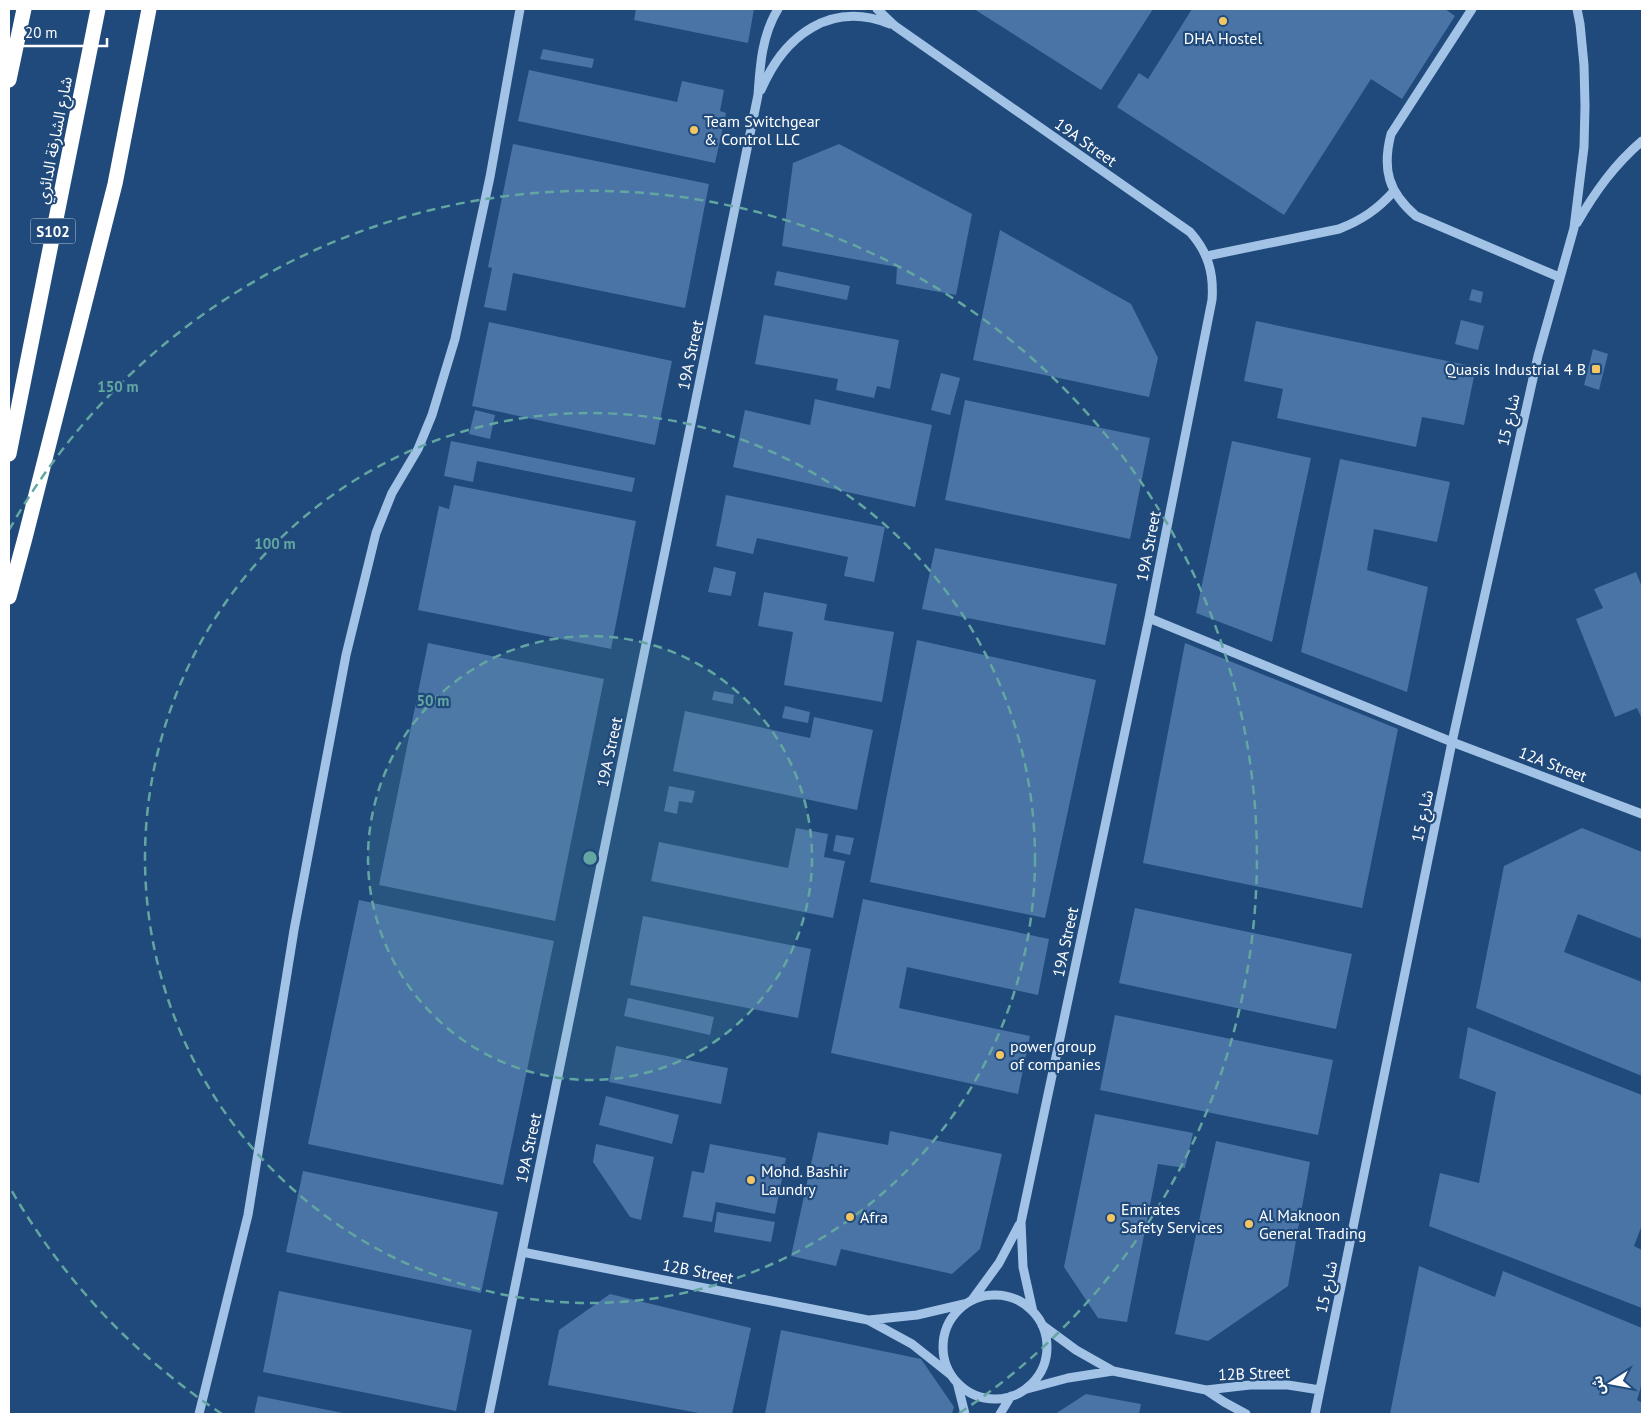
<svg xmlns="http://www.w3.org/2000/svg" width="1651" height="1423" viewBox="0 0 1651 1423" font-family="'PT Sans','Noto Sans Arabic',sans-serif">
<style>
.building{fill:#4974a5}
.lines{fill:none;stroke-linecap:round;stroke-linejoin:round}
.minor{stroke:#a3c3e6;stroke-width:9}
.highway{stroke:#fff;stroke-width:15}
.ring{fill:none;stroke:#63a6a1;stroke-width:2.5;stroke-dasharray:9 6}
.poi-dot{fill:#f3c663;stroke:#204a7b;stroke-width:2}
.labels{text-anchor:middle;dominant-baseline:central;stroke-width:4.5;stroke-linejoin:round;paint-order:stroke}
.shield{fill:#204a7b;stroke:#bcc9d7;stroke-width:1}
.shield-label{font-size:15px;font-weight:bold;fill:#fff}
.poi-label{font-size:16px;fill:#fff;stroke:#204a7b;text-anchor:start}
.street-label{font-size:16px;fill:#fff;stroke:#204a7b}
.centre{fill:#63a6a1;stroke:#204a7b;stroke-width:2.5}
.ring-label{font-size:15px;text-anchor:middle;font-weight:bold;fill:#63a6a1;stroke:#204a7b;stroke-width:4.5;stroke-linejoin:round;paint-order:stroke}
</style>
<rect width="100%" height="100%" fill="#204a7b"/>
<path class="building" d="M636,9H754L748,43L634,20Z
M974,9H1153L1101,90Z
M1192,9H1445L1455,16L1402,99L1371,79L1284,215L1117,107L1139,73L1148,79Z
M543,49L594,59L592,68L540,59Z
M529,70L677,102L682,81L724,90L720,111L726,113L715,163L518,121Z
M513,144L709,184L685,308L513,273L506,311L484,307L492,268L488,267Z
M839,144L972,214L956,295L896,284L897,267L782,246L793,163Z
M1000,230L1131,304L1158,358L1149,397L973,360Z
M777,271L850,286L847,300L774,285Z
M1472,289L1483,292L1481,303L1469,300Z
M764,315L899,340L890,389L877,386L874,398L836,390L838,379L755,364Z
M1461,320L1484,326L1478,350L1455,344Z
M1256,321L1476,367L1464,425L1422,417L1416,447L1277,418L1283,389L1244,381Z
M489,322L672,361L655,445L472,406Z
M1593,349L1608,354L1599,390L1584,385Z
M941,373L960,378L950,415L931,410Z
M815,399L932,425L915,507L733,467L745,410L810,425Z
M965,400L1150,438L1130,539L945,500Z
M475,410L495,415L490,439L469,434Z
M451,441L635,478L632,492L477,461L473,482L444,476Z
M1232,441L1311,458L1272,642L1196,613Z
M1340,459L1450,482L1437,542L1374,529L1367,570L1428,587L1407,692L1301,652Z
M454,485L636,521L611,649L418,610L439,506L449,509Z
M726,495L885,527L874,582L844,576L848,557L757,538L753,554L716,546Z
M935,548L1117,584L1105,645L922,609Z
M714,567L736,572L731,596L708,592Z
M1636,572L1642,587V719L1637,708L1615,717L1576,619L1603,608L1594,589Z
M764,592L827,604L824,620L894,632L882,702L784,685L793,632L758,626Z
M917,640L1096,680L1045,918L870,882Z
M428,643L604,679L555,921L379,885Z
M1185,643L1398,729L1362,908L1143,863Z
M714,691L734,695L733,704L712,700Z
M785,706L810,712L808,723L782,718Z
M685,711L810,738L814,717L873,730L857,810L673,771Z
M669,786L695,791L692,803L679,801L677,814L664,811Z
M796,828L828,834L824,857L845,861L833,918L651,881L659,842L788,868Z
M1582,828L1642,852V939L1578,914L1564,952L1642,982V1076L1476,1008L1504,866Z
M836,835L854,838L850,855L833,851Z
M863,899L1049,939L1038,995L907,967L899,1008L1030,1036L1018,1094L831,1053Z
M359,900L554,941L503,1185L308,1144Z
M1135,908L1352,954L1336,1029L1119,983Z
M643,916L811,949L798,1018L630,985Z
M628,998L714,1017L710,1035L624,1016Z
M1115,1015L1333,1060L1318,1135L1100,1090Z
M1468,1027L1642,1095V1225L1634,1246L1642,1250V1308L1429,1226L1440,1173L1479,1183L1496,1092L1459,1078Z
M616,1046L728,1068L721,1104L609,1082Z
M606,1096L679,1115L672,1144L599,1125Z
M1095,1114L1193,1133L1185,1168L1158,1164L1127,1322L1098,1318L1064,1267Z
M890,1131L1002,1154L980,1249L952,1274L841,1249L836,1266L791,1256L818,1132L888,1145Z
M1216,1141L1310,1162L1288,1286L1208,1341L1175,1334Z
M596,1144L654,1157L641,1220L630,1217L593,1162Z
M710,1144L786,1158L775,1214L716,1202L712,1222L683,1217L692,1171L704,1173Z
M303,1171L498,1212L481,1293L286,1252Z
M717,1212L775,1222L771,1242L714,1232Z
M1419,1266L1495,1297L1503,1271L1642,1328V1383L1637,1400L1642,1403V1414H1390Z
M279,1291L472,1330L456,1411L263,1372Z
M610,1294L751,1328L732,1414H704L548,1385L559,1330Z
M781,1330L921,1359L954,1407L952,1414H765Z
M1086,1394L1141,1404L1139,1414H1055Z
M258,1396L343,1413V1414H254Z"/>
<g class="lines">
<path class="minor" d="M877,9L895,26L1190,232C1208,252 1214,273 1212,300L1149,618L1021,1222L1023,1267L1033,1312
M1472,9L1391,134C1382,169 1388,192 1416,216L1559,277
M761,90C784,36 830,0 890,24
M1577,223C1595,192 1614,165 1642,141
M1207,256L1339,229C1362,220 1378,209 1394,191
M1149,618L1452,742L1642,814
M522,1252L868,1320L912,1344L951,1375
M943 1347a52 52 0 1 1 104 0a52 52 0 1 1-104 0Z
M972,1300L999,1263L1019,1225
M869,1320L917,1315L964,1304
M1042,1325L1076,1350L1113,1371L1206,1390L1250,1385H1288L1320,1390
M957,1382L965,1414
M1027,1389L1068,1378L1113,1371
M1206,1390L1224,1402L1246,1414
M199,1414L248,1215L294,930L346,655L376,533L392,493L418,449L432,415L455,339L490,177L520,9
M489,1414L758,95C760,65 762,35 778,9
M1000,1414L1011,1396
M1315,1414L1452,742L1538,356L1574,228L1584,147L1585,106L1584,65L1580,24L1577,9"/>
<path class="highway" d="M9,80L24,9
M9,454L98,9
M9,597L25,538L115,184L149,9"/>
</g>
<circle cx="590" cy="858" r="222" fill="#63a6a1" fill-opacity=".12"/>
<g class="ring">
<circle cx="590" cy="858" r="222"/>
<circle cx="590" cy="858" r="445"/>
<path d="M222 1414A667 667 0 0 1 9 1186M9 530A667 667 0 1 1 958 1414"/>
</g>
<g class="poi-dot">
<circle cx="1223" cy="21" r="5"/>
<circle cx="694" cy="130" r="5"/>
<rect x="1591" y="364" width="10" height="10" rx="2.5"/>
<circle cx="1000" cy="1055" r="5"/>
<circle cx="751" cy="1180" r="5"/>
<circle cx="850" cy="1217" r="5"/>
<circle cx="1111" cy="1218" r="5"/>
<circle cx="1249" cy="1224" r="5"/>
</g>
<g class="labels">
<rect class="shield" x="30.5" y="218.5" width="45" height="25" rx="4"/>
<g class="shield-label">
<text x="53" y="231">S102</text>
</g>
<g class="poi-label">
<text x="1223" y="38" text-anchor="middle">DHA Hostel</text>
<text x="704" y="121">Team Switchgear<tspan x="704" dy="18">&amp; Control LLC</tspan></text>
<text x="1586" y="369" text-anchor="end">Quasis Industrial 4 B</text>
<text x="1010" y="1046">power group<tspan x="1010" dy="18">of companies</tspan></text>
<text x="761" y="1171">Mohd. Bashir<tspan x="761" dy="18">Laundry</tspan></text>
<text x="1121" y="1209">Emirates<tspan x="1121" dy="18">Safety Services</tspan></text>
<text x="1259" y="1215">Al Maknoon<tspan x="1259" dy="18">General Trading</tspan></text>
<text x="860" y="1217">Afra</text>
</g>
<g class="street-label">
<text transform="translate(54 140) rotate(-79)">شارع الشارقة الدائري</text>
<text transform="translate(1086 142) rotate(35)">19A Street</text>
<text transform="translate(690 355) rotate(-78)">19A Street</text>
<text transform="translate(1508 420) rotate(-77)">شارع 15</text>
<text transform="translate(1148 546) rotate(-79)">19A Street</text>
<text transform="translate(609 752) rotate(-78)">19A Street</text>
<text transform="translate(1553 764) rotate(21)">12A Street</text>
<text transform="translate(1422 816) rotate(-78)">شارع 15</text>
<text transform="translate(1065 942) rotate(-78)">19A Street</text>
<text transform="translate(528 1148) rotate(-78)">19A Street</text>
<text transform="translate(698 1271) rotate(11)">12B Street</text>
<text transform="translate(1326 1287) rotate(-78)">شارع 15</text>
<text transform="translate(1254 1373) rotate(-2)">12B Street</text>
</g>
</g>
<circle cx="590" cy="858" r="8" class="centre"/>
<g class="ring-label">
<text x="118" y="392">150 m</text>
<text x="275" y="549">100 m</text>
<text x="433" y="706">50 m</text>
</g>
<rect width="1651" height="1423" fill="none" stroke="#ffffff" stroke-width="20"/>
<g transform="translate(1611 1383) rotate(259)" stroke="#204a7b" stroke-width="4" paint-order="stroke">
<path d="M0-4L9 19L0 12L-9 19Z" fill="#ffffff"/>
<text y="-8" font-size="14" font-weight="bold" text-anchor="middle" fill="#ffffff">ش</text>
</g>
<path d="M18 38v8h89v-8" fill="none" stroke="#ffffff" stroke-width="2.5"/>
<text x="25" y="38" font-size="15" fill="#ffffff" stroke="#204a7b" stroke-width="4" paint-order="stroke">20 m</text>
</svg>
